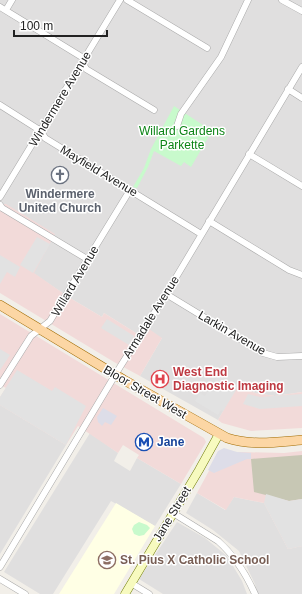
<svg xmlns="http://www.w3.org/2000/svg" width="302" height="594" viewBox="0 0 302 594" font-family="Helvetica,sans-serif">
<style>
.residential{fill:#e0dfdf}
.commercial{fill:#f2dad9}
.education{fill:#ffffe5}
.construction{fill:#c7c7b4}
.park{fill:#c8facc}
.parking{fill:#e2e2e2}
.plaza{fill:#dddde8}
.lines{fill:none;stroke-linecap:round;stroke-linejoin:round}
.street-casing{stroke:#a9a9a9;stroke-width:7}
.secondary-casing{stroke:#707d05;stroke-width:9}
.primary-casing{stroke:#a06b00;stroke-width:10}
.street{stroke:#fff;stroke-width:6}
.secondary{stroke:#f7fabf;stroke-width:8}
.primary{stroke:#fcd6a4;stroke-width:9}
.labels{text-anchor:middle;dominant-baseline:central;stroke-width:3;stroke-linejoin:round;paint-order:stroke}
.street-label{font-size:12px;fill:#222;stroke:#fff}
.park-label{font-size:12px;fill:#0c8416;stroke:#fff}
.worship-label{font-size:12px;font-weight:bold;fill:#5b616d;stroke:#fff}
.health-label{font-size:12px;font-weight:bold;fill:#be3a42;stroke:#fff;text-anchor:start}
.transit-label{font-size:12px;font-weight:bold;fill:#164399;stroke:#fff;text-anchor:start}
.education-label{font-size:12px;font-weight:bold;fill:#785e54;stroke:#fff;text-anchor:start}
</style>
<rect width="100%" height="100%" fill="#f2efe9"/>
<path class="residential" d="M0,0H302V392L275,396L255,393L238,386L218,420L140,376L162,338H144L104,313L102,317L70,298L33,273L0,204Z
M0,405L66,445L0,554Z
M90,433L118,453L114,461L130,471L137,458L181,484L155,526L111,501L53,594H40L4,572Z
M197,493L225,510L234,497L264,503L288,549L302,546V594H258L255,584L239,551L213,530L186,513Z
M177,522L205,538L227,556L242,581L247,594H163L139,579Z"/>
<path class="commercial" d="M0,204H6L55,234L34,273L70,298L102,317L104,313L144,338L149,329L162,338L140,376L114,362L0,293Z
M0,314L204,438L206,442L181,484L137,458L139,455L123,445L118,453L78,426L66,445L0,405V397L6,388L0,385Z
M238,385L255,393L275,396L302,392V428L251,431L222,423L218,420Z
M302,451V546L288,549L264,503L234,497L226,510L197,493L210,469L239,452L284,453Z"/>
<path class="education" d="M116,503L155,526L114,594H59Z"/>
<path class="construction" d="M302,455V499L289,501L254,492L251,459Z"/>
<path class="park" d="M174,106L212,131L191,167L184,162L181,166L154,151L148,167L137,188L133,187L144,168L151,149Z
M139,522L147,525L150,528L144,535L139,536L134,534L132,529L134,525Z"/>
<path class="parking" d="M37,237L50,244L33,273L20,265Z
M0,255L20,267L15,277L7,272L0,284Z
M107,319L134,336L129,345L101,328Z
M0,349L10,355L0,370Z
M17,370L52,391L55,387L86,406L66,445L0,405V397Z
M218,375L238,387L223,411L221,410L218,415L195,401L200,393L205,396Z
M248,394L260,397L302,394V406L260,409L243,404Z
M266,494L289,501L302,499V546L288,549L264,503Z"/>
<path class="plaza" d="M103,408L117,416L111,425L105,422L102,426L98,422L97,417Z
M224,448L237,452L251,453V459H247L214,473L208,470L218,451Z"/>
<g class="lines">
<defs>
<path id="street" d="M127,0L207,48
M282,0L302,11
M0,7L85,59
M6,10L12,0
M83,63L86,69L154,110
M288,89L302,98
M0,105L41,131L45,138L201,234
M177,126L181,114L221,57L248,0
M249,154L302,186
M0,197L120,0
M0,205L2,208L87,259
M209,221L289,270L302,275
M166,294L263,353L277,357L302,356
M0,385L31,336L50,321L130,190
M173,513L218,541C235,556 246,574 255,594
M0,567L120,367L166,294L302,67
M0,579L25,594
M131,583L149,594"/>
<path id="secondary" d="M125,594L199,470L219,434"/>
<path id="primary" d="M0,305L124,380L227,438C252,446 277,442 302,440"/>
</defs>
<use href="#street" class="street-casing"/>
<use href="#secondary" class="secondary-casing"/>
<use href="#primary" class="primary-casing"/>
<use href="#street" class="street"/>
<use href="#secondary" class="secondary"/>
<use href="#primary" class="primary"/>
</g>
<defs>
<symbol id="church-ring" viewBox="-11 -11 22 22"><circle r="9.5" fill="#fff" stroke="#6b7280" stroke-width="1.5"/><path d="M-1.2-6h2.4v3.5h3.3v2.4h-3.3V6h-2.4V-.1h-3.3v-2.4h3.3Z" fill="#6b7280"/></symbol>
<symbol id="hospital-ring" viewBox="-11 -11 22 22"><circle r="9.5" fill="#fff" stroke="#e0444e" stroke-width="1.5"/><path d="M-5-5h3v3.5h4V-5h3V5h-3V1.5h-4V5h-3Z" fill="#e0444e"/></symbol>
<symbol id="metro-ring" viewBox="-11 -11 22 22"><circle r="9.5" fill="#fff" stroke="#1a4fb4" stroke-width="1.5"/><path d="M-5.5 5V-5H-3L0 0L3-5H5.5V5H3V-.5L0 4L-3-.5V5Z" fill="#1a4fb4"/></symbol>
<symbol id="school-ring" viewBox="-11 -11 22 22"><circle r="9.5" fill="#fff" stroke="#8d6e63" stroke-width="1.5"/><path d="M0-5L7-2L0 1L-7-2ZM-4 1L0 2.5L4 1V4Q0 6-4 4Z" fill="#8d6e63"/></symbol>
</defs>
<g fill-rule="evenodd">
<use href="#church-ring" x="50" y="165" width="20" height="20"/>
<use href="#hospital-ring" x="150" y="369" width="20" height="20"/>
<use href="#metro-ring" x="134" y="432" width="20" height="20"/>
<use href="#school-ring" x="97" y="550" width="20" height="20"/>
</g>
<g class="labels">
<g class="street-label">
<text transform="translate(60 99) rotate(-59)">Windermere Avenue</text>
<text transform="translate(99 171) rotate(31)">Mayfield Avenue</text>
<text transform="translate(75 281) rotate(-59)">Willard Avenue</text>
<text transform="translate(151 317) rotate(-58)">Armadale Avenue</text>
<text transform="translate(232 333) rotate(30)">Larkin Avenue</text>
<text transform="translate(145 392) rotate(30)">Bloor Street West</text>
<text transform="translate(172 514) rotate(-59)">Jane Street</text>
</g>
<g class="park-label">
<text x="182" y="131">Willard Gardens<tspan x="182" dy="14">Parkette</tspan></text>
</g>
<g class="worship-label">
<text x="60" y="194">Windermere<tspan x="60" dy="14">United Church</tspan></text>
</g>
<g class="health-label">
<text x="173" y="372">West End<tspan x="173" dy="14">Diagnostic Imaging</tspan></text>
</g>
<g class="transit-label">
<text x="157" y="442">Jane</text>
</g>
<g class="education-label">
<text x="120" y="560">St. Pius X Catholic School</text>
</g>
</g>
<path d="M14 30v6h93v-6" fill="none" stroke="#222222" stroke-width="2"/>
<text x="20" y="30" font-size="12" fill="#222222" stroke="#ffffff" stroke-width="3" paint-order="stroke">100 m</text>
</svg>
